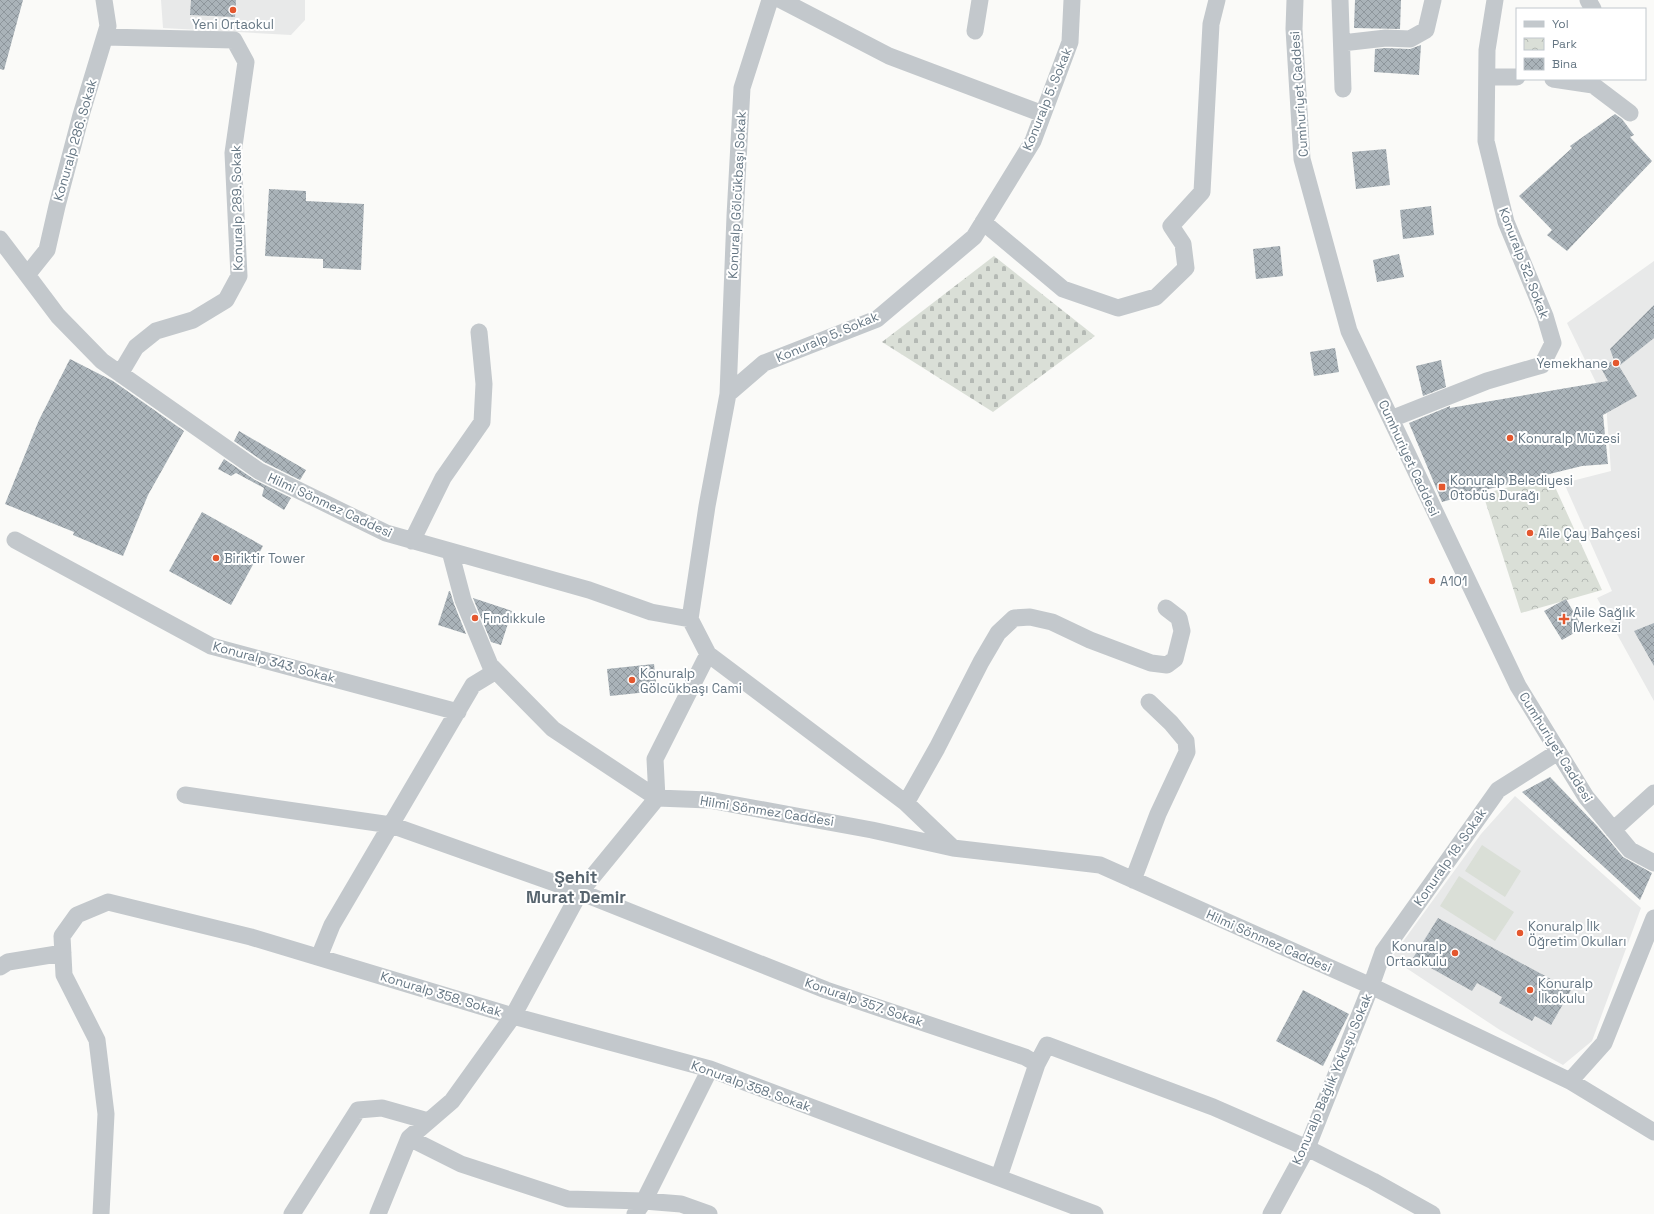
<svg xmlns="http://www.w3.org/2000/svg" width="1654" height="1214" viewBox="0 0 1654 1214" font-family="'Space Grotesk',sans-serif">
<style>
.built{fill:#e8e9e9}
.green{fill:#dadfd7}
.cemetery{fill:url(#cemetery-stones)}
.park{fill:url(#park-crowns)}
.building{fill:url(#building-cross-hatch)}
.lines{fill:none;stroke-linecap:round;stroke-linejoin:round}
.minor{stroke:#c3c8cc;stroke-width:17}
.poi-dot{fill:#e4572e;stroke:#fff;stroke-width:1.5}
.labels{text-anchor:middle;dominant-baseline:central;stroke-width:4;stroke-linejoin:round;paint-order:stroke}
.poi-label{font-size:13px;fill:#657683;stroke:#fff;text-anchor:start}
.street-label{font-size:13px;fill:#657683;stroke:#fff}
.district-label{font-size:17px;font-weight:bold;fill:#57646e;stroke:#fff}
</style>
<defs>
<pattern id="cemetery-stones" width="16" height="16" patternUnits="userSpaceOnUse"><rect width="16" height="16" fill="#dadfd7"/><path d="M2 7V4a2 2 0 0 1 4 0v3zM10 15v-3a2 2 0 0 1 4 0v3z" fill="#b4b9b4"/></pattern>
<pattern id="park-crowns" width="20" height="18" patternUnits="userSpaceOnUse"><rect width="20" height="18" fill="#dadfd7"/><path d="M2 6a3 3 0 1 1 6 0M12 15a3 3 0 1 1 6 0" fill="none" stroke="#b4b9b4"/></pattern>
<pattern id="building-cross-hatch" width="8" height="8" patternUnits="userSpaceOnUse"><rect width="8" height="8" fill="#aab3b9"/><path d="M0 0l8 8M0 8l8-8" fill="none" stroke="#8e969c"/></pattern>
</defs>
<rect width="100%" height="100%" fill="#fafaf8"/>
<path class="built" d="M161,0H305V20L291,35L163,28Z
M1654,261V701L1597,598L1612,591L1564,483L1611,471L1606,403L1567,323Z
M1515,796L1641,908L1592,1041L1563,1065L1500,1030L1391,958L1481,834Z"/>
<path class="green" d="M1482,845L1521,871L1505,897L1465,871Z
M1459,876L1514,912L1495,941L1440,906Z"/>
<path class="cemetery" d="M994,256L1095,336L993,412L882,342Z"/>
<path class="park" d="M1550,476L1602,590L1521,613L1483,494Z"/>
<path class="building" d="M0,0H23L4,70L0,69Z
M191,0H236L235,17L190,15Z
M1355,0H1401L1400,29L1354,28Z
M1421,45L1419,75L1374,72L1375,49L1386,48L1410,49Z
M1615,114L1622,119L1634,135L1630,137L1652,161L1567,251L1547,235L1552,230L1519,196L1572,148L1570,146Z
M1386,149L1390,185L1356,189L1352,152Z
M269,189L306,191V201L364,204L361,270L323,268V259L265,256Z
M1431,206L1434,235L1403,239L1400,210Z
M1280,246L1283,276L1256,279L1253,249Z
M1399,254L1404,277L1377,282L1373,260Z
M1654,305V338L1619,366L1637,396L1603,415L1608,464L1582,466L1481,491L1442,502L1409,423L1450,406V408L1608,381L1601,368L1614,360L1610,349Z
M1335,348L1339,372L1314,376L1310,352Z
M70,359L113,381L184,431L148,495L123,556L73,535L74,532L5,504L39,420Z
M1441,360L1446,387L1423,396L1416,366Z
M239,431L306,470L300,480L264,462L234,441Z
M224,459L255,480L291,498L284,510L262,496L264,488L236,473L231,476L218,469Z
M202,512L263,546L231,605L169,571Z
M449,591H450L454,604L466,634L438,625Z
M473,598L512,611L501,645L491,642Z
M1566,599L1583,628L1562,640L1544,611Z
M1654,623V666L1634,631Z
M654,664L657,691L610,696L607,669Z
M1550,777L1597,826L1623,857L1652,873L1640,900L1522,792Z
M1438,918L1571,990L1551,1025L1535,1016L1532,1021L1499,1003L1502,997L1477,983L1472,991L1413,958Z
M1303,990L1349,1014L1323,1066L1276,1041Z"/>
<g class="lines">
<path class="minor" d="M781,0L889,56L1043,114
M1295,0L1294,29L1302,159L1349,331L1518,686L1586,797L1630,850L1654,863
M1340,0L1343,89
M1588,0L1593,9
M975,31L980,0
M105,37L234,40L246,62L233,153L239,276L226,300L193,320L156,331L136,347L120,374
M1342,43L1386,38L1410,39L1426,30L1433,0
M1487,77H1517
M1553,79L1593,85L1630,113
M983,222L1063,289L1118,308L1156,297L1186,268L1183,244L1171,226L1202,192L1211,24L1217,0
M0,239L58,316L102,361L259,471L386,533L589,590L651,612L690,619
M27,275L47,250L57,206L81,115L108,26L104,0
M728,394L735,216L742,88L770,0
M1391,419L1487,381L1542,365L1553,343L1545,316L1506,222L1486,141L1487,50L1495,0
M15,540L211,646L458,712
M412,541L443,478L482,422L484,384L479,332
M450,551L463,600L490,665L553,729L657,798L709,800L872,830L953,848L1100,865L1371,986L1570,1081L1654,1132
M690,619L707,506L728,394L764,363L877,319L974,237L1033,141L1070,42L1072,0
M690,619L708,654L906,803L953,848
M185,795L391,825L580,892L826,990L1025,1057L1037,1064L999,1177
M906,803L937,748L981,662L998,633L1014,618L1030,617L1052,622L1090,640L1151,663L1167,665L1175,659L1182,631L1179,618L1166,608
M1613,830L1654,793
M1133,880L1158,814L1187,752L1186,741L1171,723L1149,702
M319,957L332,925L473,685L496,671
M0,967L8,962L63,953
M1037,1064L1047,1045L1213,1107L1307,1148L1373,1181L1432,1214
M1570,1081L1604,1043L1654,918
M409,1138L461,1164L568,1199L644,1201L681,1204L709,1214
M101,1214L106,1114L97,1040L64,975L62,936L77,915L108,902L251,937L513,1016L710,1069L1095,1214
M292,1214L358,1110L382,1108L428,1121
M378,1214L409,1138L452,1101L513,1016L580,892L657,798L655,759L708,654
M635,1214L644,1201L710,1069
M1271,1214L1307,1148L1371,986L1383,952L1498,790L1558,752"/>
</g>
<g class="poi-dot">
<circle cx="233" cy="10" r="4"/>
<circle cx="1616" cy="363" r="4"/>
<circle cx="1510" cy="438" r="4"/>
<rect x="1438" y="483" width="8" height="8" rx="2"/>
<circle cx="1530" cy="533" r="4"/>
<circle cx="216" cy="558" r="4"/>
<circle cx="1432" cy="581" r="4"/>
<circle cx="475" cy="618" r="4"/>
<path d="M1562 613h4v4h4v4h-4v4h-4v-4h-4v-4h4z"/>
<circle cx="632" cy="680" r="4"/>
<circle cx="1520" cy="933" r="4"/>
<circle cx="1455" cy="953" r="4"/>
<circle cx="1530" cy="990" r="4"/>
</g>
<g class="labels">
<g class="poi-label">
<text x="233" y="24" text-anchor="middle">Yeni Ortaokul</text>
<text x="1608" y="363" text-anchor="end">Yemekhane</text>
<text x="1518" y="438">Konuralp Müzesi</text>
<text x="1450" y="480">Konuralp Belediyesi<tspan x="1450" dy="15">Otobüs Durağı</tspan></text>
<text x="1538" y="533">Aile Çay Bahçesi</text>
<text x="224" y="558">Biriktir Tower</text>
<text x="1440" y="581">A101</text>
<text x="1573" y="612">Aile Sağlık<tspan x="1573" dy="15">Merkezi</tspan></text>
<text x="483" y="618">Fındıkkule</text>
<text x="640" y="673">Konuralp<tspan x="640" dy="15">Gölcükbaşı Cami</tspan></text>
<text x="1528" y="926">Konuralp İlk<tspan x="1528" dy="15">Öğretim Okulları</tspan></text>
<text x="1447" y="946" text-anchor="end">Konuralp<tspan x="1447" dy="15">Ortaokulu</tspan></text>
<text x="1538" y="983">Konuralp<tspan x="1538" dy="15">İlkokulu</tspan></text>
</g>
<g class="street-label">
<text transform="translate(1299 94) rotate(-94)">Cumhuriyet Caddesi</text>
<text transform="translate(1047 99) rotate(-68)">Konuralp 5. Sokak</text>
<text transform="translate(75 140) rotate(-74)">Konuralp 286. Sokak</text>
<text transform="translate(737 195) rotate(-87)">Konuralp Gölcükbaşı Sokak</text>
<text transform="translate(237 208) rotate(-91)">Konuralp 289. Sokak</text>
<text transform="translate(1524 263) rotate(69)">Konuralp 32. Sokak</text>
<text transform="translate(827 337) rotate(-23)">Konuralp 5. Sokak</text>
<text transform="translate(1409 458) rotate(65)">Cumhuriyet Caddesi</text>
<text transform="translate(330 505) rotate(25)">Hilmi Sönmez Caddesi</text>
<text transform="translate(274 662) rotate(15)">Konuralp 343. Sokak</text>
<text transform="translate(1556 747) rotate(58)">Cumhuriyet Caddesi</text>
<text transform="translate(767 811) rotate(9)">Hilmi Sönmez Caddesi</text>
<text transform="translate(1450 857) rotate(-55)">Konuralp 18. Sokak</text>
<text transform="translate(1269 941) rotate(24)">Hilmi Sönmez Caddesi</text>
<text transform="translate(441 994) rotate(17)">Konuralp 358. Sokak</text>
<text transform="translate(864 1002) rotate(19)">Konuralp 357. Sokak</text>
<text transform="translate(1332 1079) rotate(-67)">Konuralp Bağlık Yokuşu Sokak</text>
<text transform="translate(751 1086) rotate(20)">Konuralp 358. Sokak</text>
</g>
<g class="district-label">
<text x="576" y="877">Şehit<tspan x="576" dy="20">Murat Demir</tspan></text>
</g>
</g>
<rect x="1516" y="8" width="130" height="72" fill="#ffffff" stroke="#c1c8cd"/>
<rect x="1524" y="21" width="20" height="6" fill="#c3c8cc" stroke="#c1c8cd"/>
<text x="1552" y="28" font-size="12" fill="#657683">Yol</text>
<rect x="1524" y="38" width="20" height="12" fill="url(#park-crowns)" stroke="#c1c8cd"/>
<text x="1552" y="48" font-size="12" fill="#657683">Park</text>
<rect x="1524" y="58" width="20" height="12" fill="url(#building-cross-hatch)" stroke="#c1c8cd"/>
<text x="1552" y="68" font-size="12" fill="#657683">Bina</text>
</svg>
